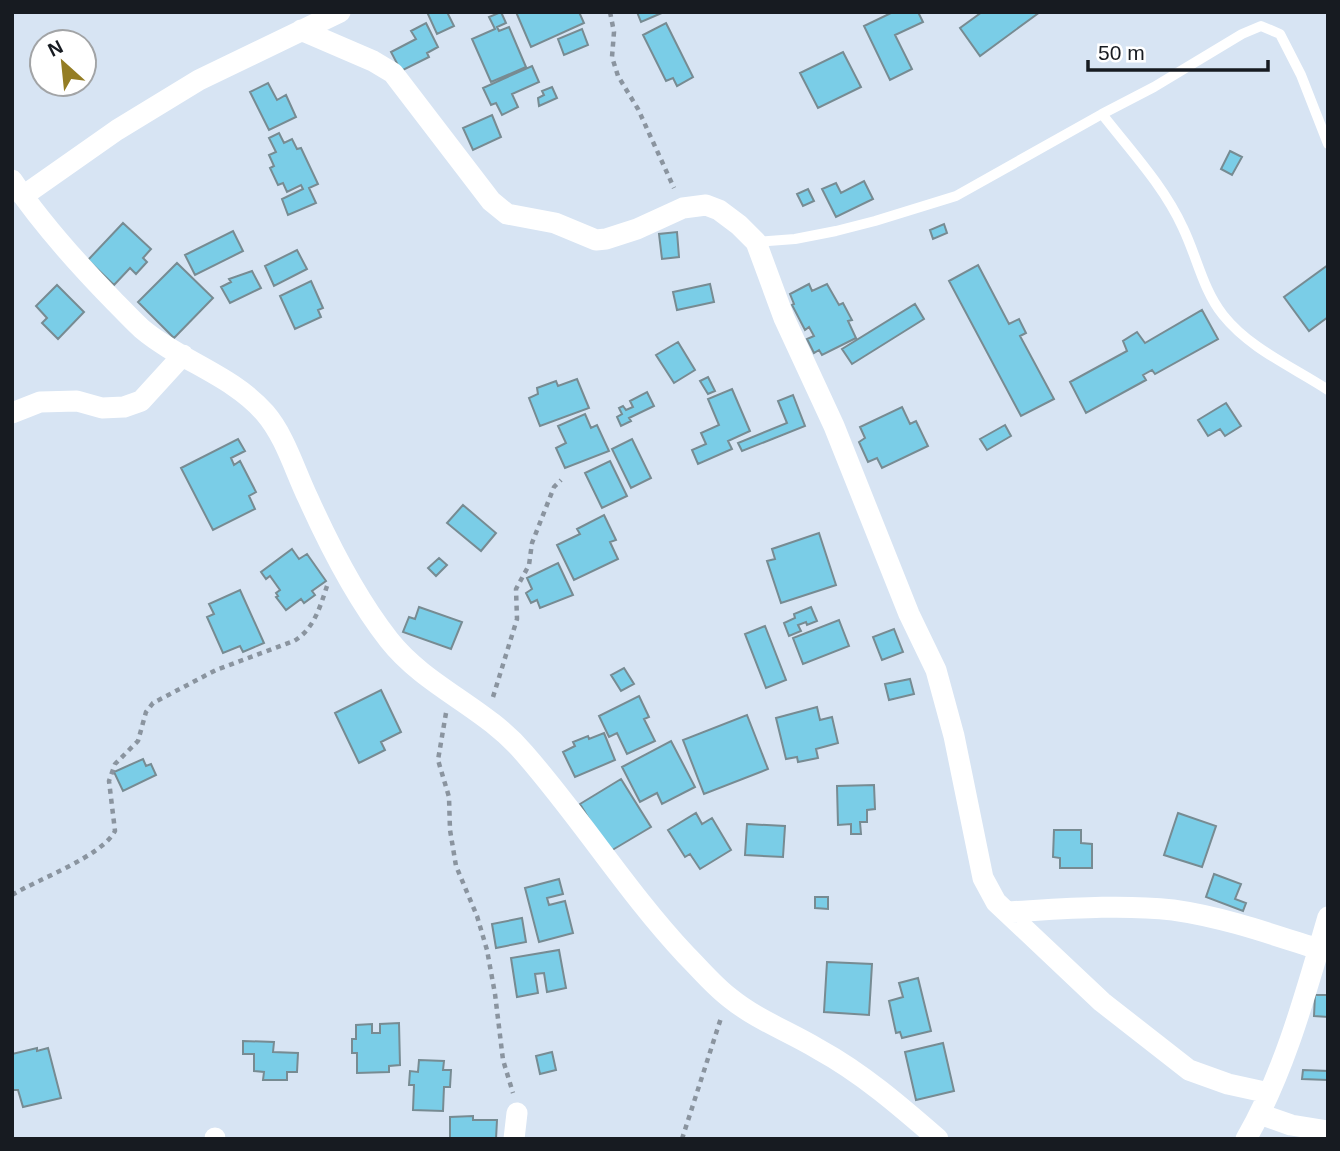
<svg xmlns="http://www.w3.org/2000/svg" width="1340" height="1151" viewBox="0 0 1340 1151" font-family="Arial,sans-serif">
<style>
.building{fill:#7acde7;stroke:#778b92;stroke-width:2}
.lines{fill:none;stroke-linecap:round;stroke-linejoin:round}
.path{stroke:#8a949f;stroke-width:4.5;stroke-dasharray:5 5;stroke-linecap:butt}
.lane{stroke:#fff;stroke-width:10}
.street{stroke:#fff;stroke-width:21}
</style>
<rect width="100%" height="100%" fill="#d7e4f3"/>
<path class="building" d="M427,12H447L454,26L437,34Z
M501,12L506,23L497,27L499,31L509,27L526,67L491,82L472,39L495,29L489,17Z
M516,12H579L584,23L531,47Z
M637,12H664L641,22Z
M893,12H918L923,22L895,35L912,69L890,80L864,26Z
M982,12H1040L980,56L960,28Z
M426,23L438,47L427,53L429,57L401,71L391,52L416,39L411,31Z
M666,23L693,77L677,86L673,78L666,81L643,35Z
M582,29L588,45L564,55L558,39Z
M843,52L861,87L818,108L800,73Z
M532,66L539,82L512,94L518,107L502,115L496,103L491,105L483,88Z
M268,83L277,100L286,95L296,117L269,130L250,92Z
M552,87L557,98L539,106L538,98L544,95L542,91Z
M492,115L501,137L473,150L463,128Z
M279,133L284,143L292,139L297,149L301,148L318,184L309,188L316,203L288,215L282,199L303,189L301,185L287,192L283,183L278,185L270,168L274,166L269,155L276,152L269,138Z
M1230,151L1242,157L1232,175L1221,169Z
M864,181L873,199L836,217L822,189L836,183L841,193Z
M808,189L814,201L803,206L797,194Z
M123,223L151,249L143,258L147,262L136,274L130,268L114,285L88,260Z
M944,224L947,233L933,239L930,230Z
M233,231L243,251L195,275L185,255Z
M677,232L679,257L662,259L659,234Z
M297,250L307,269L274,286L265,266Z
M177,263L213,298L174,338L138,302Z
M978,265L1009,324L1019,319L1026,333L1020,336L1054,399L1021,416L949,281Z
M1328,265V317L1309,331L1284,297Z
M252,271L261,288L230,303L221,287L231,282L229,279Z
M311,281L323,308L318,310L321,317L295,329L280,296Z
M710,284L714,302L677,310L673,292Z
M809,284L812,291L827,284L839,305L843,303L852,320L848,321L856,338L822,355L819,350L814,353L807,339L814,336L809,327L805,330L792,305L794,304L790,294Z
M57,285L84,312L58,339L42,323L47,318L36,306Z
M915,304L924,319L852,364L842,349Z
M1202,310L1218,339L1155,374L1152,370L1143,375L1146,380L1086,413L1070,382L1127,351L1123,341L1137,332L1145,343Z
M678,342L695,370L674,383L656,355Z
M708,377L715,391L708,394L700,381Z
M577,379L589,408L540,426L529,398L538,394L537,388L556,381L558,386Z
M732,389L750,431L728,441L732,449L698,464L692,450L706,444L701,433L719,425L708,399Z
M647,392L654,406L629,418L631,421L621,426L617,417L622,414L619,408L623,406L626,410L633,407L630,401Z
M793,395L805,426L742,451L738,443L787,423L778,401Z
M1226,403L1241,426L1225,436L1220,429L1208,436L1198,420Z
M902,407L910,424L916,421L928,446L882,468L877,458L868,462L859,442L865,438L860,427Z
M585,414L591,428L597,425L609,451L565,468L556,448L566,443L558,426Z
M1005,425L1011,436L987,450L980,439Z
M238,439L245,451L231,458L234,465L240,461L256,492L249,496L255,509L213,530L181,468Z
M632,439L651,478L631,488L612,449Z
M610,461L627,496L602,508L585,473Z
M463,505L496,533L481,551L447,523Z
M604,515L616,540L610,542L618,559L574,580L557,545L580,534L577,529Z
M819,533L836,585L781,603L767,561L775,559L772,549Z
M292,549L299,559L307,554L326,581L312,591L315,595L304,603L301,599L286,610L276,597L278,596L276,593L280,590L270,576L266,579L261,572Z
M439,558L447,565L436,576L428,568Z
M558,563L573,595L540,608L537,600L531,603L526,593L532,589L527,578Z
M240,590L264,643L243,652L240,646L223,653L207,617L214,614L209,604Z
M419,607L462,622L451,649L403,632L409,617L415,619Z
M811,607L817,621L807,625L806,622L798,625L801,631L789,636L784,623L795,618L794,614Z
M839,620L849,646L803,664L793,638Z
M765,626L786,680L766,688L745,634Z
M894,629L903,652L882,660L873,637Z
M624,668L634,684L621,691L611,675Z
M910,679L914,694L889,700L885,684Z
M381,690L401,732L381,742L385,750L359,763L335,713Z
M639,696L649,717L644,719L655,741L627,754L617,733L609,737L599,716Z
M817,707L820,720L832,717L838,743L816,749L818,758L798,762L797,757L786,759L776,718Z
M747,715L768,769L704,794L683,740Z
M604,733L615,760L575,777L563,752L575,746L573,742L588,736L589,739Z
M671,741L695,787L662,804L657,793L640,802L622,767Z
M143,759L146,766L151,764L156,775L123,791L114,772Z
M621,779L651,827L609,852L580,804Z
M874,785L875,809L867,810V822H860L861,834H851V824L838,825L837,786Z
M696,813L702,824L712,818L731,850L700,869L690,854L685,857L668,830Z
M1178,813L1216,826L1202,867L1164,855Z
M747,824L785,826L783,857L745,855Z
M1054,830H1081V843L1092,844V868H1060V858L1053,857Z
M1214,874L1241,884L1235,899L1246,903L1243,911L1206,897Z
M559,879L563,894L547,898L549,905L565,901L573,933L539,942L525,888Z
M815,897H828V909L815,908Z
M522,918L526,942L496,948L492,924Z
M559,950L566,988L547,992L544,973L535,974L538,993L517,997L511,958Z
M827,962L872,964L869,1015L824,1012Z
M918,978L931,1031L902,1038L900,1032L896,1033L889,1001L903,997L899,983Z
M1315,995H1328V1017L1314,1016Z
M399,1023L400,1065L389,1066V1072L357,1073V1053H352V1039H356V1025L372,1024V1033H380V1024Z
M243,1041L274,1042L273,1052L298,1053L297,1072H287V1080H263L264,1072L254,1071V1054H243Z
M943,1043L954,1091L916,1100L905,1052Z
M37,1048V1051L48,1048L61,1098L23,1107L18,1090H12V1054Z
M552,1052L556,1070L540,1074L536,1056Z
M419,1060L444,1061L443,1070H451L450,1087H444L443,1111L413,1110L414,1085H409L410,1071L418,1072Z
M1303,1070L1328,1071V1080L1302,1079Z
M473,1116V1120H497L496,1139H450V1117Z"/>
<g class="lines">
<path class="path" d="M610,12L614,32L612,57L618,76L638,109L674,188
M493,697L517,619L516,589L529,565L532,543L554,487L561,480
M446,713L438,760L449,797L450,830L456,866L477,916L487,950L495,994L503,1060L513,1093
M12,895C38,879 101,857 115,831L109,781L115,764L138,741L146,712L153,703L216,670L294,641C314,629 320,607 327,586
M682,1139L721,1018"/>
<path class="lane" d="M1102,114C1130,150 1164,186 1183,228C1197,257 1203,290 1223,315C1250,349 1293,367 1328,390
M756,242L795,239L836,231L875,221L956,196L1102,114L1154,87L1242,34L1261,26L1280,34L1301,75L1328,144"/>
<path class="street" d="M301,30L373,61L393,73L491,201L507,214L555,223L596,240L606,239L637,229L683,208L706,205L719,210L739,225L756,242L784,318L834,426L909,614L936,670L954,736L983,878L996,902L1102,1002L1189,1070L1228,1084L1269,1093
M12,180C41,223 77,263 113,300C123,310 132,320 142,329C180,361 232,375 265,413C285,436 295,471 308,498C330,547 356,598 389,640C426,687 485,707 524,753C581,818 627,892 686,955C700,969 714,986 730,998C757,1020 788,1031 818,1049C862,1073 900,1106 938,1139
M23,196L117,130L199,80L340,12
M12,413L40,402L77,401L102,408L124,407L141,401L183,355
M1007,912C1061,909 1119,904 1173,910C1223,917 1271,934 1318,949
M1260,1114L1291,1125L1328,1131
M215,1138V1139
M514,1139L517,1113
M1246,1139C1285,1071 1306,992 1328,917"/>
</g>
<rect width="1340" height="1151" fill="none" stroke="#171b21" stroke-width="28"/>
<g transform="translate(63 63) rotate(333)"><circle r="33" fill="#ffffff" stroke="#a2a4a6" stroke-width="2"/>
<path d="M0-5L12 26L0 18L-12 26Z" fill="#947d24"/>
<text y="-10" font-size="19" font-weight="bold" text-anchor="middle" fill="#171b21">N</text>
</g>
<path d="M1088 60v10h180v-10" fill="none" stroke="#171b21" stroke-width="3.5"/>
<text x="1098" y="60" font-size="21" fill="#171b21" stroke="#ffffff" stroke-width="5" paint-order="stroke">50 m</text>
</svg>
